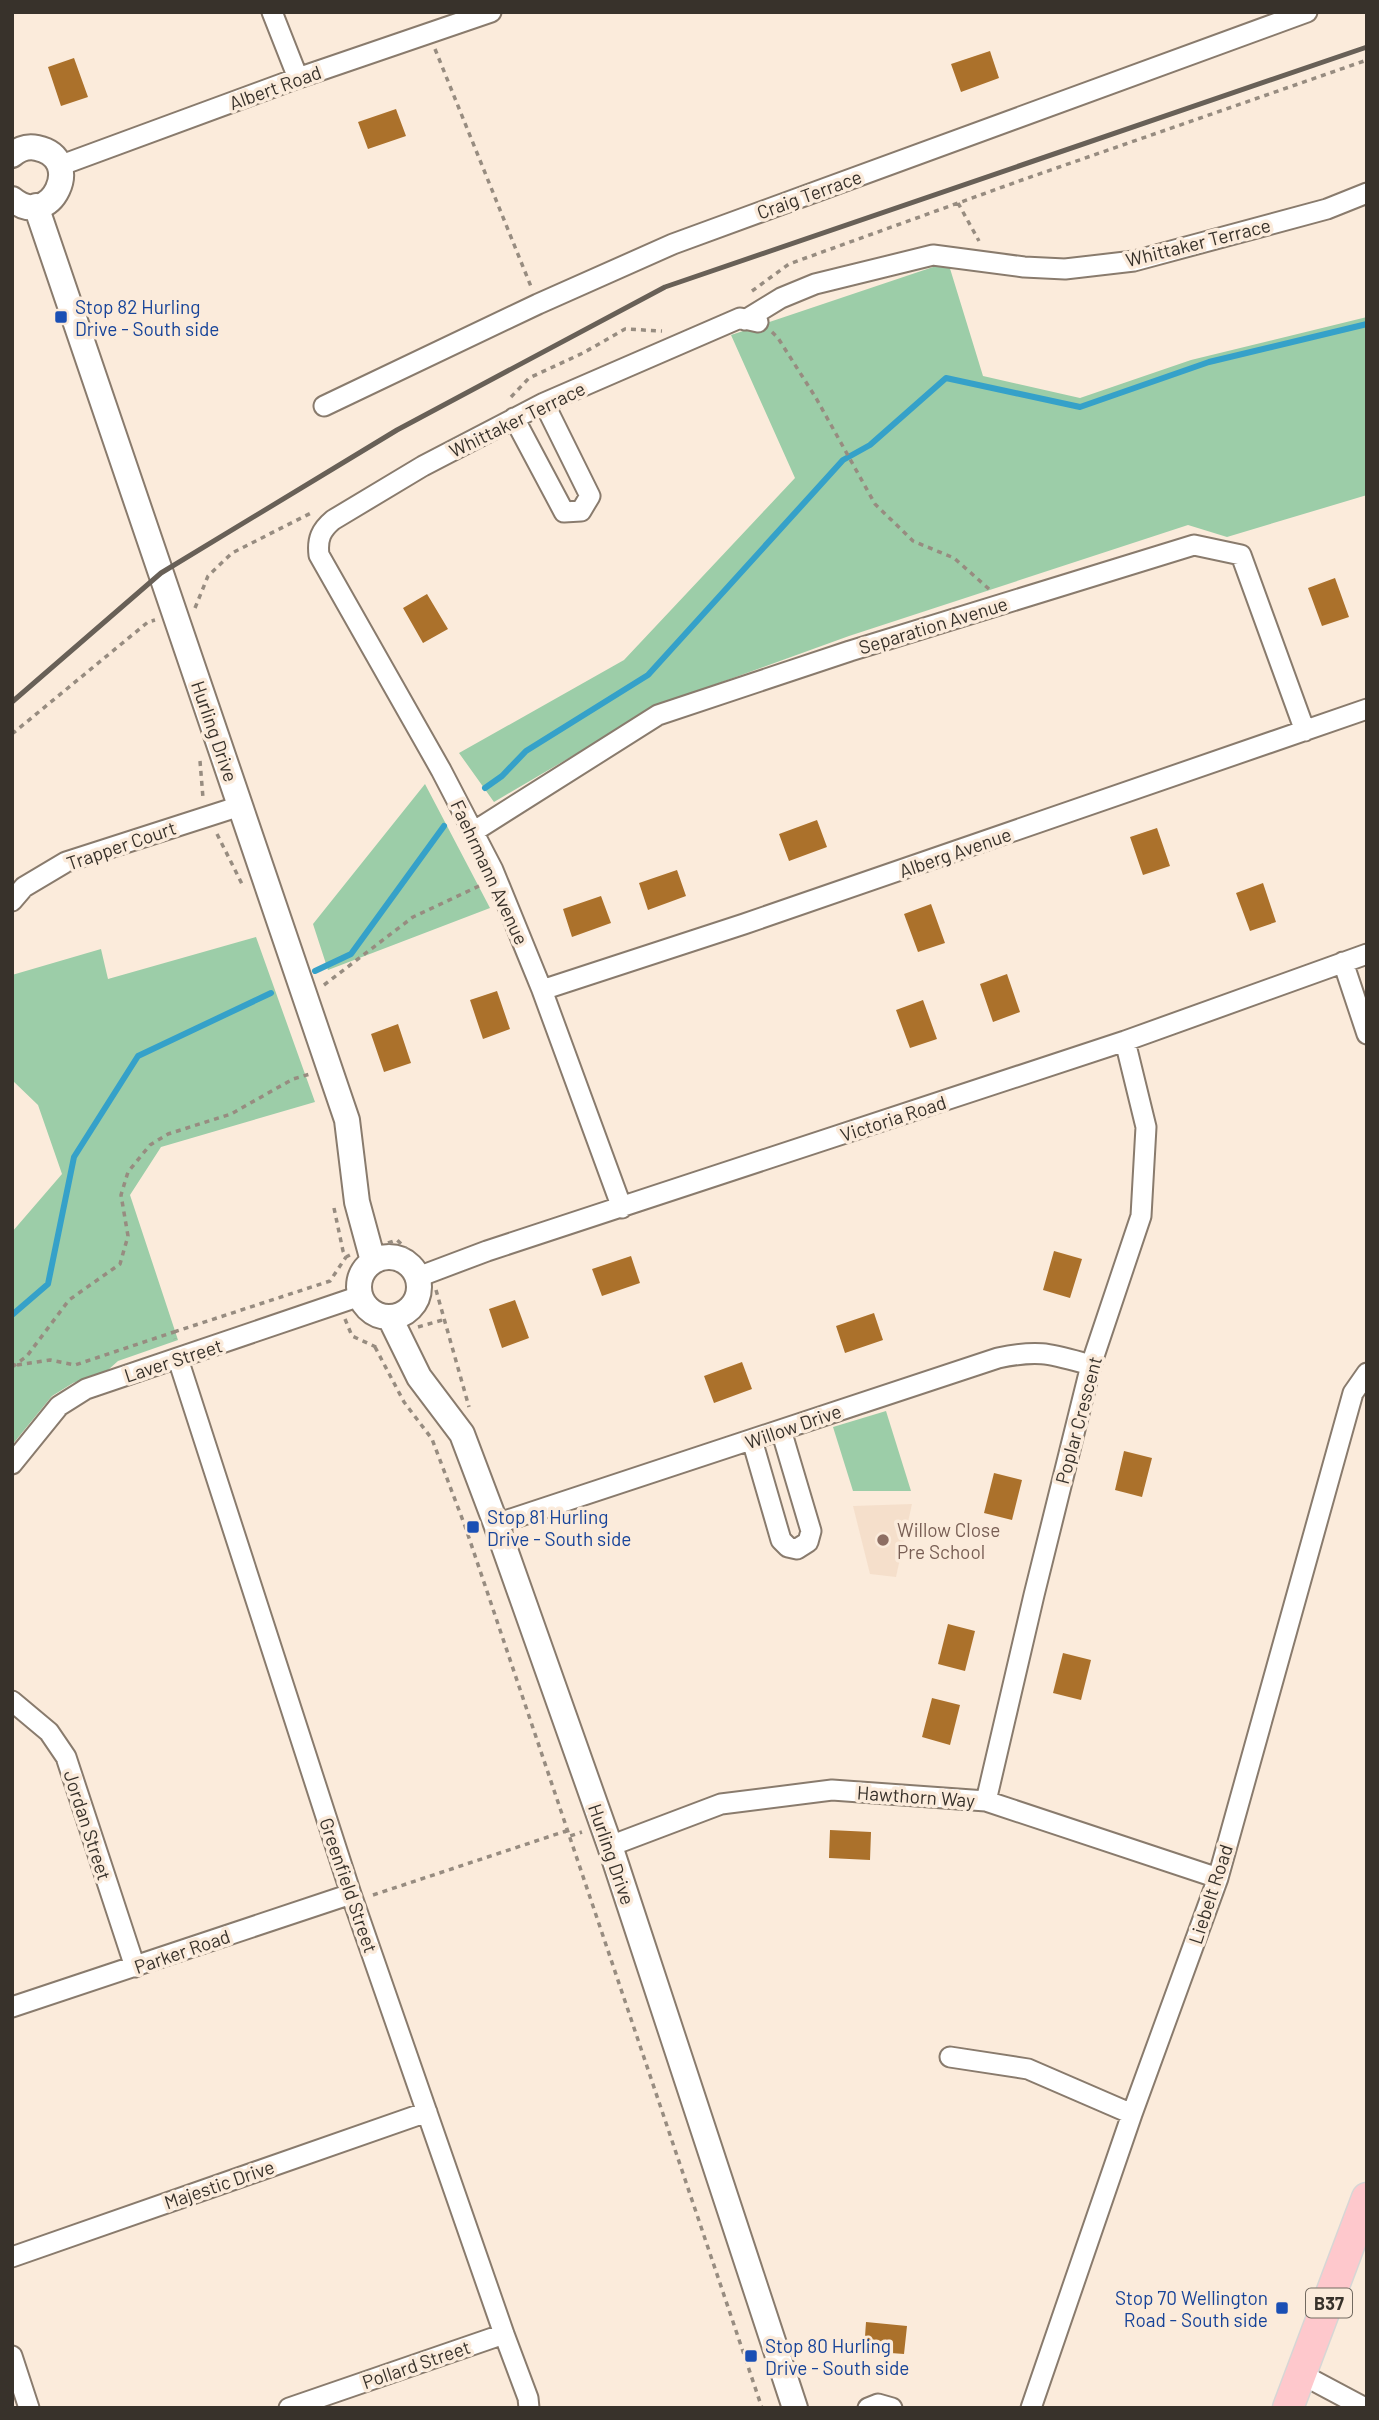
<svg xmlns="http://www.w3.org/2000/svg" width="1379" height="2420" viewBox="0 0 1379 2420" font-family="Barlow,sans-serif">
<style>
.built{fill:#f5dfcb}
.green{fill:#9ccda8}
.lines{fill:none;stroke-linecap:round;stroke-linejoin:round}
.stream{stroke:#35a1c9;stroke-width:6}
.building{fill:#ab712b}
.minor-casing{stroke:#897b6d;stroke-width:23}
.tertiary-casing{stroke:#897b6d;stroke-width:28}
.primary-casing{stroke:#d7d6d5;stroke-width:33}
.path{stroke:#978c80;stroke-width:3.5;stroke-dasharray:5 5;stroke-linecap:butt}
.minor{stroke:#fff;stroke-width:19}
.tertiary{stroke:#fff;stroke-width:24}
.primary{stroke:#fec8cc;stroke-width:30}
.rail{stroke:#686057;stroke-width:5}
.transit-dot{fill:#1a4fb4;stroke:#fbebdb;stroke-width:2.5}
.education-dot{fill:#8d6e63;stroke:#fbebdb;stroke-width:2.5}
.labels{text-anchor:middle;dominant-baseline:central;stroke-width:7;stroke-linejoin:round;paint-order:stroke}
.shield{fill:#fbebdb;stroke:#726a60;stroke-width:2}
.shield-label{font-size:18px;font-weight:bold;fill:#38322b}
.street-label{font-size:19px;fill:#38322b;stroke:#fbebdb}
.transit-label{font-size:19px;fill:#164399;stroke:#fbebdb;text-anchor:start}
.education-label{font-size:19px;fill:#785e54;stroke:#fbebdb;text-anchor:start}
</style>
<rect width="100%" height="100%" fill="#fbebdb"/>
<path class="built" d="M912,1504L896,1577L870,1574L853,1506Z"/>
<path class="green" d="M948,262L983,376L1080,398L1191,360L1367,317V495L1227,537L1188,525L849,636L661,704L494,802L459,753L624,660L795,478L731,335Z
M425,784L490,908L328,970L313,924Z
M256,937L315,1102L161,1147L130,1195L178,1340L118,1361L108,1370L73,1383L52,1396L12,1445V1232L62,1174L38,1105L12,1080V975L101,949L108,979Z
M886,1411L911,1491H853L833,1427Z"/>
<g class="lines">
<path class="stream" d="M485,788L502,776L526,751L648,675L843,460L870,445L946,378L1080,407L1209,362L1367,324
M315,971L351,954L444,826
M12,1315L48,1284L74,1157L138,1056L271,993"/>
</g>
<path class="building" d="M990,51L999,78L961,92L951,64Z
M74,58L88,97L61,106L48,67Z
M396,109L406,136L368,149L358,122Z
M1335,578L1349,617L1322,626L1308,588Z
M427,594L448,629L423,643L403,608Z
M817,820L827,847L789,861L779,834Z
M1157,828L1170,866L1143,875L1130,837Z
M677,870L686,896L648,910L639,883Z
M1263,883L1276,922L1250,931L1236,893Z
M601,896L611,923L572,937L563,909Z
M931,904L945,943L918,952L904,914Z
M1007,974L1020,1012L993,1022L980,984Z
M497,991L510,1029L483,1039L470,1000Z
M923,1000L937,1039L910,1048L896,1010Z
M398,1024L411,1063L384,1072L371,1034Z
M1054,1251L1082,1259L1070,1298L1043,1290Z
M631,1256L640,1283L602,1296L592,1269Z
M515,1300L529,1338L502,1348L489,1309Z
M874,1313L883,1340L845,1353L836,1326Z
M742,1362L752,1389L714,1403L704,1376Z
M1124,1451L1152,1458L1142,1497L1115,1490Z
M994,1473L1022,1480L1012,1520L984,1513Z
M948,1624L975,1631L965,1671L938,1664Z
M1063,1653L1091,1660L1081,1700L1053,1693Z
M932,1698L960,1705L950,1745L922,1737Z
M830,1830L871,1832L870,1860L829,1858Z
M866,2322L907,2326L904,2354L864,2351Z"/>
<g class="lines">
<defs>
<path id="minor" d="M272,12L298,78
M59,166L298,78L491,12
M745,320L781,298L815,284L933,255L1024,267L1065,269L1134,261L1327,209L1367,193
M324,406L538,304L673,244L1307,12
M514,418L564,512L581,511L590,496L544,403
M473,832L658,715L850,651L1194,545L1241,555L1305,731
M12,901L24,887L66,862L240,806
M1343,962L1367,1034
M542,990L744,924L1367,709
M622,1208L542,990L493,870L441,770L319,555C317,539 321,530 333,520L423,466L544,403L740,318L758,322
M418,1277L487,1251L1125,1041L1367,954
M178,1359L351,1894L504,2334L528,2398L529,2408
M752,1440L781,1540L788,1547L797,1549L808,1542L811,1531L781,1430
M12,1464L59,1406L86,1389L360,1296
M496,1524L998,1358C1040,1349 1051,1354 1091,1365
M12,1701L49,1732L66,1757L135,1967
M986,1801L1034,1595L1091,1365L1141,1216L1146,1127L1125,1041
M610,1846L721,1804L832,1790L986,1801L1218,1878
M12,2007L351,1894
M950,2057L1028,2069L1132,2114
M12,2257L427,2112
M12,2356L29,2408
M1303,2375L1365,2408
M289,2408L504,2334
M868,2408L878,2404L892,2408
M1031,2408L1132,2114L1218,1878L1353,1393L1367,1373"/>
<path id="tertiary" d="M12,155C19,149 28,146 37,148C86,158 51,232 12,199
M36,206L347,1120L357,1202L373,1261
M359 1287a30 30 0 1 1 60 0a30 30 0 1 1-60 0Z
M390,1318L419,1377L462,1434L496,1524L610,1846L795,2408"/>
<path id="primary" d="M1288,2408L1367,2198"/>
</defs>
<use href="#minor" class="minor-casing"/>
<use href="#tertiary" class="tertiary-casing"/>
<use href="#primary" class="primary-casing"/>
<path class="path" d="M435,49L532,289
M958,203L979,241
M752,291L789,264L1022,180L1367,60
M772,332L778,338L816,398L875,504L913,541L954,558L989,589
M511,397L529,378L583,353L625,329L662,331
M195,608L208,576L232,553L311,513
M12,734L148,622L155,620
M200,761L203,798
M217,834L242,884
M324,985L413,917L479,886
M334,1208L343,1251L346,1257L350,1255
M388,1243L397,1240L415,1257
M436,1290L469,1407
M345,1319L352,1336L376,1347
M418,1327L446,1319
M174,1332L330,1281L346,1257
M375,1347L404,1402L432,1439L465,1526L762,2408
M17,1365L50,1360L75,1365L174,1332L175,1339
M12,1367L27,1356L69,1300L120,1264L128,1236L121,1195L128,1172L150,1145L168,1134L231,1114L293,1079L310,1074
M373,1895L566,1831L570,1836L582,1832"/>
<use href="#minor" class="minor"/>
<use href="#tertiary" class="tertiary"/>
<use href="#primary" class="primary"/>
<path class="rail" d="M12,702L161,573L397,430L665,287L1367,47"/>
</g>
<g class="transit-dot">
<rect x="54" y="310" width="14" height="14" rx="3.5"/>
<rect x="466" y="1520" width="14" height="14" rx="3.5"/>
<rect x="1275" y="2301" width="14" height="14" rx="3.5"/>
<rect x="744" y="2349" width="14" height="14" rx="3.5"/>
</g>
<circle class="education-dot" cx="883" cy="1540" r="7"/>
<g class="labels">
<rect class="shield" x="1306" y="2288.5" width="46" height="29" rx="5"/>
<g class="shield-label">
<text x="1329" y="2303">B37</text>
</g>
<g class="street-label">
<text transform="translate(275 87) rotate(-20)">Albert Road</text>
<text transform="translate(809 194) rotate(-20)">Craig Terrace</text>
<text transform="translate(1198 242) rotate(-14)">Whittaker Terrace</text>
<text transform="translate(517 419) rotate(-26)">Whittaker Terrace</text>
<text transform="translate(933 625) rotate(-17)">Separation Avenue</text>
<text transform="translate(215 731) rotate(71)">Hurling Drive</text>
<text transform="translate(121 845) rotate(-19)">Trapper Court</text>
<text transform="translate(955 852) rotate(-19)">Alberg Avenue</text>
<text transform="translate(490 872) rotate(65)">Faehrmann Avenue</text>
<text transform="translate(893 1118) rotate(-18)">Victoria Road</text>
<text transform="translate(173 1360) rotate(-18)">Laver Street</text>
<text transform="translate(1078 1420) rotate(-75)">Poplar Crescent</text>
<text transform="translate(793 1426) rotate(-19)">Willow Drive</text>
<text transform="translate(916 1796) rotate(4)">Hawthorn Way</text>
<text transform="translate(88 1825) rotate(72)">Jordan Street</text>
<text transform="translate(612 1854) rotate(71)">Hurling Drive</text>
<text transform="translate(349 1885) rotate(71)">Greenfield Street</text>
<text transform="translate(1210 1894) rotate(-72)">Liebelt Road</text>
<text transform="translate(182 1951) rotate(-19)">Parker Road</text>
<text transform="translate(219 2184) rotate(-19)">Majestic Drive</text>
<text transform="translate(416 2364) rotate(-19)">Pollard Street</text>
</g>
<g class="transit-label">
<text x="75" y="306">Stop 82 Hurling<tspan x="75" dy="22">Drive - South side</tspan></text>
<text x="487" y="1516">Stop 81 Hurling<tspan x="487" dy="22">Drive - South side</tspan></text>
<text x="1268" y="2297" text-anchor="end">Stop 70 Wellington<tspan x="1268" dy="22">Road - South side</tspan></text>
<text x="765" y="2345">Stop 80 Hurling<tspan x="765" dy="22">Drive - South side</tspan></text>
</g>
<g class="education-label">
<text x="897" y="1529">Willow Close<tspan x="897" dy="22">Pre School</tspan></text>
</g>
</g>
<rect width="1379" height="2420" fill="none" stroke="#38322b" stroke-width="28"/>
</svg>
